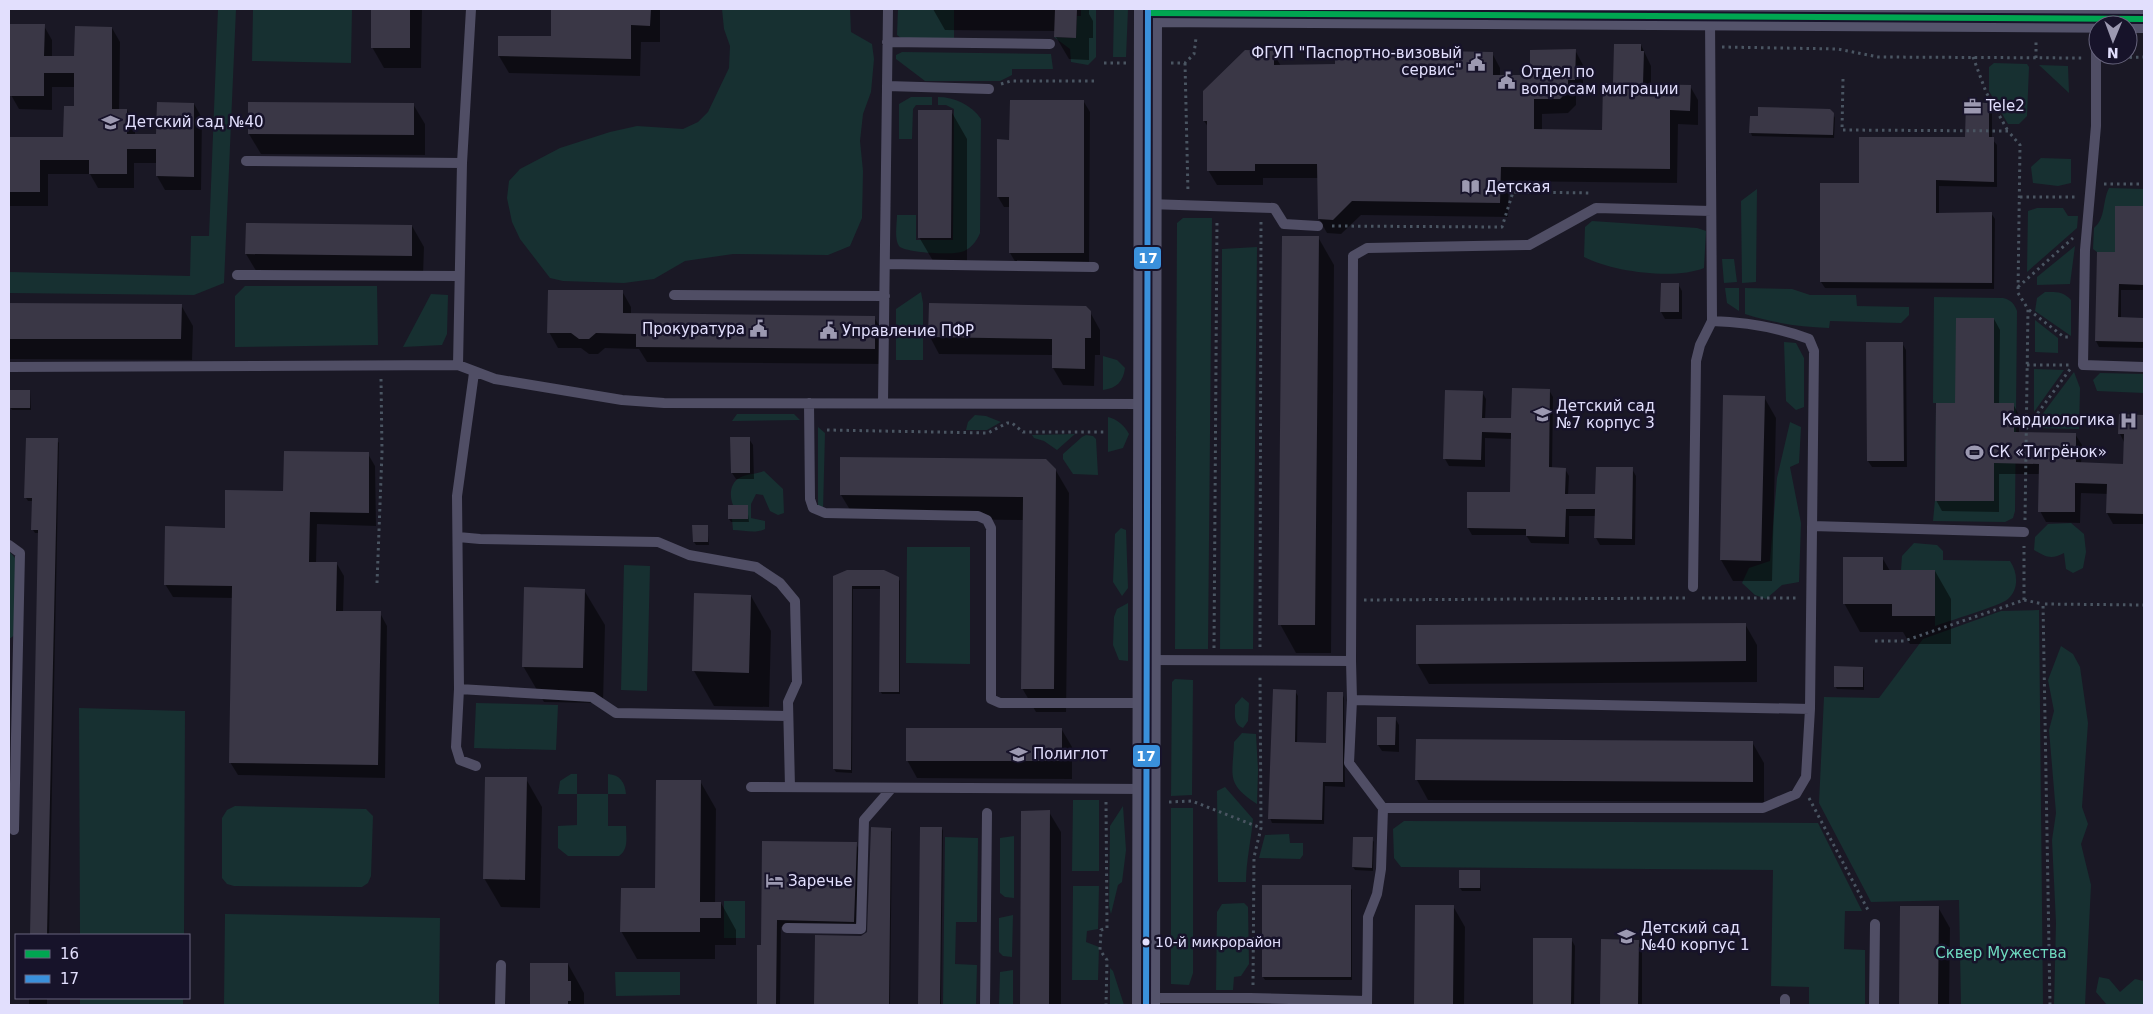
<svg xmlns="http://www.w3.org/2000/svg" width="2153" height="1014" viewBox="0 0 2153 1014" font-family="'DejaVu Sans',sans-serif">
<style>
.green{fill:#173031}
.shadow{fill:#0007}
.building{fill:#3a3746}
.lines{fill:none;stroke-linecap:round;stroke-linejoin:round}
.path{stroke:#4a5562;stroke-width:3;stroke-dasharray:2.5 4;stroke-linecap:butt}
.lane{stroke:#504e65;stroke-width:10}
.secondary{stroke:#54536b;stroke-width:28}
.bus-1-casing{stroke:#17132a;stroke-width:10}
.bus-2-casing{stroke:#17132a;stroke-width:10}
.bus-1{stroke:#00a651;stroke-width:6}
.bus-2{stroke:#3a90db;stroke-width:6}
.bus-dot{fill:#e2dffd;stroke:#17132a;stroke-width:2}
.labels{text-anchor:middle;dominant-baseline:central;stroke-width:5;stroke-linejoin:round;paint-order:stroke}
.bus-label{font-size:14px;fill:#e2dffd;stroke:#17132a;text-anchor:start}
.poi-label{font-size:15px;fill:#e2dffd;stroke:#17132a;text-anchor:start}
.park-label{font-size:15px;fill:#6ed9bf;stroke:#17132a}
.line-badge{stroke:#17132a;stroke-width:2}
.badge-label{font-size:14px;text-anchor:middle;font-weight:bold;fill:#fff}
</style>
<rect width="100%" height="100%" fill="#1a1825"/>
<path class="green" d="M218,9H236L224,283L194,295L9,293V272L190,276L191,236H209Z
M253,9H352L351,63L252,61Z
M722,9H850L851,32L872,44L874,59L871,92L863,114L860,141L863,171L862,218L850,246L828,255L733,254L685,261L654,279L624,283L563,281L550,278L520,239L512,222L507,198L509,181L520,169L560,148L610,132L637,126L683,129L698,122L708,112L729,68L730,46L724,29Z
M898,9H954V39L901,38L897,35Z
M1081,9H1096V57L1088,65L1071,62L1070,49L1054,37L1076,38L1077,16H1081Z
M1114,9H1128L1126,57H1113Z
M902,52L1051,54L1053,69H1012V75L1000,81H925L896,59V55Z
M1994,63L2027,64L2029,67L2027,116L2019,124H2008L1989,91V67Z
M2039,65L2068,66L2069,93Z
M911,97H932V105H916L913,109L912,139H899V104Z
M938,97C954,97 972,105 981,119L980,233C977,241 970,250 961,252C952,255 905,253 899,246C894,239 897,223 897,215H916V240H953L954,109L946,105H938Z
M2041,158L2071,159V183L2058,186L2033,183L2031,167Z
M2109,188L2144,189V206L2115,207V252H2097L2093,249L2094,228C2106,218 2102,202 2109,188Z
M1757,189L1756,282L1742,283L1741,201Z
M2037,208H2063L2068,216H2078L2077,228L2027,272L2028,211Z
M1183,218H1212L1208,649H1175L1177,223Z
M1592,221L1697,228L1706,231L1704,268C1675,280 1613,272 1584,257L1585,227Z
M2075,246L2070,284L2037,285V277Z
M1257,247L1253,649H1220L1222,249Z
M1722,259H1734L1737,282L1724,283Z
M245,286H377L378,345L235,347V296Z
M1725,288H1739V311L1727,303Z
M1745,288L1792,289L1810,295H1856L1857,306L1909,307V315L1901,323L1830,321L1829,328C1800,327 1773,323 1745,314Z
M921,292L923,303V360H896V309Z
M2045,292C2056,292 2063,291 2071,300V336L2035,311L2037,298Z
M431,294L448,295L447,334L442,345L403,347Z
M1934,297L2003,298C2011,300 2014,303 2017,311L2015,511L2013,518L2005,522L1933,521L1935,500L1936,403H1933Z
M2035,320L2058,338V353L2035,352Z
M1784,342L1796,343L1804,358V407L1796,410L1786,401Z
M1103,356L1117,360L1125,368C1123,382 1117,388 1103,390Z
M2034,369L2064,370L2034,412Z
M2074,372L2080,388L2079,429L2035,428V424Z
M2100,373L2144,374V393L2097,391L2093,380Z
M737,414H794L800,420L732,421Z
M975,415L986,416L1001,422L987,430H966L968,422Z
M1108,417C1117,419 1124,425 1129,434L1123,448L1108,452Z
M1790,422L1801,427L1799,463L1790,467L1801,523L1799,582L1782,585L1766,599L1755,595L1742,583L1749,568L1770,561L1777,478Z
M818,427L825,433L823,511L818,505Z
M1075,434L1057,450L1044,441L1034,438L1032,435Z
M1086,435L1093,436L1096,439L1098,475L1073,474L1063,459V454L1082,437Z
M764,471L783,489L784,513L778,515L770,511L763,495L756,494L751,504V518L765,521V529C755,534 744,530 733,530L732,519H748V505H733C729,495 730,482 741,477C747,474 757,474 764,471Z
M2071,523L2084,534L2086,552L2083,568L2073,573L2066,569L2064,553C2051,560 2046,557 2034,550L2035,537L2048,524Z
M1121,528L1126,530L1128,588L1122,596L1113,582L1115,534Z
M1914,543L1937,545L1943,551V560L2010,561C2018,573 2019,589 2008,599C2000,606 1948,621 1935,626V570H1901L1902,556Z
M907,547H970V664L906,663Z
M9,551L16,559L15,635L9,639Z
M624,565L650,566L647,691L621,690Z
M1128,603V661L1119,660L1113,645L1114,617L1117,609Z
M2039,610L2043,1005H1961L1959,900L1871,902L1819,803L1824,697L1879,698L1923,639L2001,611Z
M2061,646L2073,654L2080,667L2088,723L2082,807L2088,824L2081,844L2091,885L2085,1005H2054L2056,923L2052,840L2056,813L2049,730L2054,711L2048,680Z
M1175,679L1193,680L1192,795L1171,796L1172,682Z
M1242,697L1249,703L1248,721L1243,728C1233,724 1235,715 1235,705Z
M476,703L558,705L556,750L474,748Z
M79,708L185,711L184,935H80Z
M1242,733L1256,734L1258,770L1257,804C1225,783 1233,776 1234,742Z
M571,774H577V794H608V774C620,775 625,782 626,794H608V826H626C626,837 629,849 619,856H568L558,848V826L577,825V794H558L560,781Z
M1225,787L1253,819C1251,841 1246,861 1246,882H1218L1217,791Z
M1073,800H1099V871H1072Z
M235,806L366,809L373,816L371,876L368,883L362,887L234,886L227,884L222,878V818L227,810Z
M1123,806L1126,850L1122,882L1118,885L1111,914L1109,906L1110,826Z
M1171,808H1193V973L1189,985L1171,984Z
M1404,821L1818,823L1862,911H1845L1844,949L1865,950V1005H1809V987L1771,986L1773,870L1401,867L1394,858L1393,829Z
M1289,834L1290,843H1303V855L1300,859L1259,858L1265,835Z
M1014,836V898L1005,897L1000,893V838Z
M945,837L978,838L977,922H956L955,964L977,965L976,1005H943Z
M1073,886H1099L1098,929L1087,931L1086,942L1099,947L1098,980H1072Z
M724,901H745V938H724Z
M1244,903L1248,907L1249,964L1241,976L1234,977L1233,990H1216L1217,912L1222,904Z
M225,914L440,918L439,1005H224Z
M1013,915L1012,957L1003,956L999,952V918Z
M1110,968L1113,971L1124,1005H1110Z
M1013,970V1005H999L1000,972Z
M615,972H680V995L616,996Z
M2099,977L2109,979L2120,992L2135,979L2144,981V1005H2107L2096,992Z
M80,998H183V1005H80Z"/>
<path class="shadow" d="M373,9H422L421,68H384L372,47Z
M553,9H660V42H641L640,76L509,73L499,56L552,37Z
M841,9H874V10H842Z
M933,9H1089V14L1093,21V38H1089V60L1069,59L1056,37V31L945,30Z
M44,26L52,40V57H76L112,28L120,42L119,110H127L135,124V135L158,136L194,104L202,118L201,190H165L157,176V163H134V188H98L90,174H48V206H9V138L64,139L75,108V87H52V110L19,109L11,95Z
M1641,45L1651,66V85L1690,86L1698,100V125L1678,124L1677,183L1509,181L1508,217L1361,215L1341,234L1327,233L1319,219V178H1263V185H1217L1208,170L1209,128L1204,121L1273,53L1281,66H1336L1492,53L1500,68V76H1531L1575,50L1583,65V94H1576V105L1568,113L1542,114V131L1604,132L1614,84Z
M1084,102L1090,112L1089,264L1016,263L1010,253V207H1004L998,197L1011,141Z
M413,104L425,124V155L261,154L249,134Z
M1988,104L1992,110V139L1997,145V187L1939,186V214L1991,213L1995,219L1994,289L1825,288L1821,282L1822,184L1860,185L1966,138Z
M951,111L967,139V266H936L919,237Z
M1833,114L1835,118L1834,138L1752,136L1751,133V117Z
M2116,208H2144V290H2121V319H2144V348L2099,347L2096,341L2116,254Z
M412,226L424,247L423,276L258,274L246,254Z
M1318,237L1334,265L1331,653H1296L1280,624Z
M1662,284H1678L1682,291V319H1665L1661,312Z
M622,291L631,307V314L874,317L883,332V364L647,362L639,349L605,348L598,354H589L581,348H558L549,332Z
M9,305H181L193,326L192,360L9,359Z
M1090,312L1100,330V355H1095L1094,386L1063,385L1053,368V355L939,354L930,337Z
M1994,319L2000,330L1999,404H2013L2019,415V433L2075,434L2082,445L2081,464L2124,465L2125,444L2120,434V416H2144V524H2113L2107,513L2108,494L2081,493L2080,523L2046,522L2040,511V474H1999V512L1942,511L1936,500L1956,404Z
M1902,343L1906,350L1907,467H1872L1868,461Z
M1549,390L1553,397L1552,469H1565L1569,476L1568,495L1597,496L1632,469L1636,476L1635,545H1600L1596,538V516H1569V544L1531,543L1526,535H1472L1468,528L1511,494L1512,439L1485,438V467L1449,466L1445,459L1446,391L1482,392L1486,399L1485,419H1512Z
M30,391L31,410H12L10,407Z
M1724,397H1764L1776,418L1772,581H1733L1721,560Z
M749,439L753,445L754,479H736L732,473Z
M57,440L59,443L49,935H31L39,533H35L33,530V501H28L26,498Z
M368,454L375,466L376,526L317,524L316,563L337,564L344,576L343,612L380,613L387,626L385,778L238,775L230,762L233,598L173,597L165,584L226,529L284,492Z
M841,458L1055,469L1069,493L1066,712H1036L1022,688L1024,520L855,518L841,495Z
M747,506L749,522H731L729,519Z
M707,526L709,545H696L694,542Z
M1883,559L1890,571H1935L1951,599V644H1910L1903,632H1860L1844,603Z
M835,576L898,578L900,581V694H882L880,691L881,589H853L852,773L836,772L834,769Z
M584,590L605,625L603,703L544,702L523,666Z
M751,596L771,631L769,707L714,706L694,671Z
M1745,624L1757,645V682L1429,684L1417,663Z
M1863,668L1864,671V690L1837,689L1835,686Z
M1295,691L1298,696L1297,744H1327L1342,693L1344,698L1345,787L1325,786L1324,824L1272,823L1270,818Z
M1395,718L1399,725V752L1382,751L1378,745Z
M1062,730L1072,747V779L917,778L907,760Z
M1752,742L1764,763V802L1428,800L1417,780Z
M526,779L542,807L540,908L501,907L484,878Z
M700,781L716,809L715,903H721L736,930V945H715V959H637L621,931L656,890Z
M1022,812H1049L1061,832V1005H1022Z
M921,828H942L943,831L941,1005H920Z
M890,829L892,832L890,1005H815L816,937H861L868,933Z
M1372,839L1374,842L1373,871L1355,870L1353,867Z
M763,842L856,844L860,851L858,929L781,927L780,1005H758V946H762Z
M1479,872L1481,891H1462L1460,888Z
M1350,887L1352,890V980H1265L1263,977Z
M1416,906H1453L1465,927L1464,1005H1415Z
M1901,907H1938L1950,928L1949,1005H1901Z
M1535,939H1571L1575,946L1574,1005H1534Z
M1602,940L1638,941L1642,948V1005H1601Z
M532,964H568L584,993V1005H531Z
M29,998H47V1005H29Z"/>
<path class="building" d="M371,9H410V48H371Z
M551,9H651L650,26L631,25V59L498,56V36H551Z
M1055,9H1077L1076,38L1054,37Z
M10,24H45L44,56H74L75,26L112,27V109H127V134H156L157,102L194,103V177L156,176V149H127V174H89V160H40V192H9V137H63L64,106H74V73H44V96H10Z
M1614,44H1641V51H1644L1643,84L1691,85L1690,111L1670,110V169L1501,167L1500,203L1352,201L1333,220L1318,219L1317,164H1255V171H1207V121H1203V91L1245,50L1274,51V65L1335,64V49L1493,52V75H1530V50L1576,49L1575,80H1568V91L1560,99H1534V129L1602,130L1603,83H1613Z
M1010,100H1084V253H1009V197H997V139L1009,140Z
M248,102L414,103V135L248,134Z
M1966,102L1989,103V137H1994V182L1936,180V213L1992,212V283L1820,282V183H1859V137H1965Z
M1758,107L1830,109L1834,113L1833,135L1749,133L1750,116H1758Z
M918,110H952L951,238H918Z
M2115,206H2144V285L2119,284L2118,317L2144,318V342L2095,341L2097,252H2115Z
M246,223L412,225V256L245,254Z
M1282,236H1319L1315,625H1278Z
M1661,283H1679V312H1660Z
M548,290H623V313L875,316V349L636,347V334L596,333L589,339H579L571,333H547Z
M9,303L182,304L181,339H9Z
M929,303L1086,306L1091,311V338H1085V369L1052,368V339L928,337Z
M1956,318H1994V403H2014V432L2076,433V462L2123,464L2124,434H2118L2119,414L2144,415V514L2106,513L2107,484L2075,483V512H2038L2039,464L1994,463V501H1935L1936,403H1955Z
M1866,342H1903L1904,461H1867Z
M1512,388L1550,389L1549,467L1566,468L1565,494H1595L1596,467H1633L1632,539L1594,538L1595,509H1566L1565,537L1526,536V529L1467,528V492H1510L1511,433L1482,432L1481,460L1443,459L1445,390L1483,391L1482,418H1511Z
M9,390H30V408H9Z
M1723,395L1765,396L1761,561L1720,560Z
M730,437H750V473H731Z
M26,438H58L47,935H30L38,530H31L32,498H24Z
M284,451L369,452V513L310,512L309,562H337L336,611H381L378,765L229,763L232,586L164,585L165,526L225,528V490L283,491Z
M840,457L1046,459L1056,469L1054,689H1021L1023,497L840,495Z
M728,505H748V519H728Z
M692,525H708V542H693Z
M1843,557H1883V570H1935V616H1892V604H1843Z
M847,570H884L899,577V692H879L880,586H852L851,770L833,769V576Z
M524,587L585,589L583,668L522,667Z
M694,593L751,595L749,673L692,671Z
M1746,623V661L1416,664V625Z
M1834,666L1863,667V687H1834Z
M1273,689L1296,690L1295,742L1326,743L1327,692H1343V782H1323L1322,820L1268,819Z
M1377,717H1396L1395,745H1377Z
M906,728H1062V761H906Z
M1416,739L1753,741V782L1415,780Z
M485,777H527L525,880L483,879Z
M656,780H701L700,902H721V918H700V932H620L621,888H655Z
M1050,810L1049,1005H1020L1021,811Z
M871,827L891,828L889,1005H814L815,935L861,936L867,932Z
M920,827H942L940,1005H918Z
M1353,837H1373L1372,868L1352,867Z
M762,841L857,842L854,922L777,920L776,1005H757V945H761Z
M1459,870H1480V888H1459Z
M1262,885H1351V977H1262Z
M1415,905H1454L1453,1005H1414Z
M1900,906H1939L1938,1005H1899Z
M1533,938H1572L1571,1005H1533Z
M1601,939L1639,940L1638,1005H1600Z
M530,963H568V981H571V1001H568V1005H530Z"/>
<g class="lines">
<path class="path" d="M1722,47L1838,49L1878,57L2083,58
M1973,57L1986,92L2008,131
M2036,58V39
M2110,58L2144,57
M1104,63H1126
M1171,63H1185L1194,54L1196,38
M1185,63L1188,193
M1843,79L1842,130L2008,131L2020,145L2018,293L2028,309L2025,520
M1001,84L1011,81H1094
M2104,184H2144
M2020,197H2077
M1332,226L1502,227L1513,192L1592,193
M2018,287L2073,238
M2029,310L2064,337H2070
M2027,365H2071
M2026,429L2071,368
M827,430L988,433L1007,423H1012L1023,432H1104
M377,583L382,452L381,379
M1702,598H1798
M1364,600L1685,598
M2024,600V546
M1875,641H1904L2024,600L2043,604
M1260,647L1261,221
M1214,648L1217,219
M1809,798L1869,912
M1106,802L1107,928L1101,930L1100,950L1107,960L1106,1005
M1169,802L1192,801L1261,828
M1253,985L1254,857L1261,828L1260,675
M2050,1005L2043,604L2144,605"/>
<path class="lane" d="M2096,21V126L2085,250L2083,365L2144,367
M887,42L1050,44
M887,86L989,89
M246,161L462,163
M1148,204L1274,208L1284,224L1318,226
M886,264L1094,267
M237,275L459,276
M674,295L885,296
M458,365L462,163L471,9
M9,367L458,365L495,379L622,400L664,403L1146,404
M474,373L457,496L459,689L456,747L460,760L476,766
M809,403L810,499L813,508L825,513L978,516L987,520L991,528V699L1000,703H1145
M883,403L888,9
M1812,526L2024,532
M458,537L480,539L658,542L689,555L756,567L780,583L795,601L797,682L788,702L790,787
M9,545L20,553L14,830
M1693,587L1696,361L1700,345L1712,321
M1147,660L1351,661
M459,689L592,697L616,713L788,716
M1352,700L1810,709
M751,787L1145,789
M1383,808H1763L1796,794L1806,777L1810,709L1814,351L1809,339C1777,327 1746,322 1712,321L1710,17
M787,928L861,929L864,820L891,789
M1148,998H1250L1367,1001
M1785,999V1005
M500,1005L501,965
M985,1005L987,813
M1367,1005L1368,917L1377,894L1381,869L1383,808L1349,763L1352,700L1351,661L1353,256L1367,248L1529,245L1596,208L1711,211
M1874,1005L1875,924"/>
<path class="secondary" d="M1148,13L2144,19
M1146,1005L1148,9"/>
<defs>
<path id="bus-1" d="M1148,13L2144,19"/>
<path id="bus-2" d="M1146,1005L1148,9"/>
</defs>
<use href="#bus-1" class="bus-1-casing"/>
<use href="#bus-2" class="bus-2-casing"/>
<use href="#bus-1" class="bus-1"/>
<use href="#bus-2" class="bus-2"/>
</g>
<defs>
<symbol id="civic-bare" viewBox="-9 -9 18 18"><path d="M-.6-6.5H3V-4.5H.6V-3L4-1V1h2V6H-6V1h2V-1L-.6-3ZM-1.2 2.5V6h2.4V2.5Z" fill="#9c99b1" stroke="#17132a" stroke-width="2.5" paint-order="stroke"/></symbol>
<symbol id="office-bare" viewBox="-9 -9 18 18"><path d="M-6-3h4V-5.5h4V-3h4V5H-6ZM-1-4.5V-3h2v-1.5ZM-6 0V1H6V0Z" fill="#9c99b1" stroke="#17132a" stroke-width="2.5" paint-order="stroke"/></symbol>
<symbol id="school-bare" viewBox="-9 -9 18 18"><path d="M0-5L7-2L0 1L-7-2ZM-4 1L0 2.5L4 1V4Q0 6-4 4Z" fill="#9c99b1" stroke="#17132a" stroke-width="2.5" paint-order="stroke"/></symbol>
<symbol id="library-bare" viewBox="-9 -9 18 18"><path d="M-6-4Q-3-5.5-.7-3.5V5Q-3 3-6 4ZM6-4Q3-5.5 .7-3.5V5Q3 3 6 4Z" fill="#9c99b1" stroke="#17132a" stroke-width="2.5" paint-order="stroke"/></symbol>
<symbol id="hospital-bare" viewBox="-9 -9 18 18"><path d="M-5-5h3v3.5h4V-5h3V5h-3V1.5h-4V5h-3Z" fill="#9c99b1" stroke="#17132a" stroke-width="2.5" paint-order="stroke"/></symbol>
<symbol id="stadium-bare" viewBox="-9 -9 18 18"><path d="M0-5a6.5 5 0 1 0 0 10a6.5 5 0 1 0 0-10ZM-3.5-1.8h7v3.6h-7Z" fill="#9c99b1" stroke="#17132a" stroke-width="2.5" paint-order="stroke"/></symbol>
<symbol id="hotel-bare" viewBox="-9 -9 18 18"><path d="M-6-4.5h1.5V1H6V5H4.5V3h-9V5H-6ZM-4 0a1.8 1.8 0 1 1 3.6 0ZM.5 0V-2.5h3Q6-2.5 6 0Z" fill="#9c99b1" stroke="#17132a" stroke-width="2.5" paint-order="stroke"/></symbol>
</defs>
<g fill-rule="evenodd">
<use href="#civic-bare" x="1464" y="50" width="25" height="25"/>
<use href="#civic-bare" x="1494" y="68" width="25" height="25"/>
<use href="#office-bare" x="1960" y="94" width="25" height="25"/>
<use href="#school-bare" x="98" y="110" width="25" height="25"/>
<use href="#library-bare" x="1458" y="174" width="25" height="25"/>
<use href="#civic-bare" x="746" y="316" width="25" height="25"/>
<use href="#civic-bare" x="816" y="318" width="25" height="25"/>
<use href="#school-bare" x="1530" y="402" width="25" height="25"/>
<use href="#hospital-bare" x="2116" y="408" width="25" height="25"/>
<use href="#stadium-bare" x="1962" y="440" width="25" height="25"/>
<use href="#school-bare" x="1006" y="742" width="25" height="25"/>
<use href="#hotel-bare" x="762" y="868" width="25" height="25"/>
<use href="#school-bare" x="1614" y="924" width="25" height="25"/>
</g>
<circle class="bus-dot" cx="1146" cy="942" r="4.5"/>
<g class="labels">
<g class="bus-label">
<text x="1155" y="942">10-й микрорайон</text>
</g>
<g class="poi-label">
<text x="1462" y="53" text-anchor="end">ФГУП "Паспортно-визовый<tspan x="1462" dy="17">сервис"</tspan></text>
<text x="1521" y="72">Отдел по<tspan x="1521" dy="17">вопросам миграции</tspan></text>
<text x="1986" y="106">Tele2</text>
<text x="125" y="122">Детский сад №40</text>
<text x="1485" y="187">Детская</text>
<text x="745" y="329" text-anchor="end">Прокуратура</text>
<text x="842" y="331">Управление ПФР</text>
<text x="1556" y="406">Детский сад<tspan x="1556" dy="17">№7 корпус 3</tspan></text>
<text x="2115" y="420" text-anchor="end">Кардиологика</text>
<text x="1989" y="452">СК «Тигрёнок»</text>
<text x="1033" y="754">Полиглот</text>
<text x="788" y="881">Заречье</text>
<text x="1641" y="928">Детский сад<tspan x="1641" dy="17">№40 корпус 1</tspan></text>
</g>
<g class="park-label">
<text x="2001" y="953">Сквер Мужества</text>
</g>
</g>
<g class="line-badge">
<rect x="1133" y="246" width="29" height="24" rx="5" fill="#3a90db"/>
<rect x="1132" y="744" width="29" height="24" rx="5" fill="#3a90db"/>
</g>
<g class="badge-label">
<text x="1148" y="263">17</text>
<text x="1146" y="761">17</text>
</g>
<rect width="2153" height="1014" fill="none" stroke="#e2dffd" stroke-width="20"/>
<rect x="15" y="934" width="175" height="65" fill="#17132a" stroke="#68657e"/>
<rect x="25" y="950" width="25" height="8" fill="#00a651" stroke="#68657e"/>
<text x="60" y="959" font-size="15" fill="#e2dffd">16</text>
<rect x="25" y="975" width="25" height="8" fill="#3a90db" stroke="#68657e"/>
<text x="60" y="984" font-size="15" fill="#e2dffd">17</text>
<g transform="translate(2113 40) rotate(181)"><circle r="24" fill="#17132a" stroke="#68657e"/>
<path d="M0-4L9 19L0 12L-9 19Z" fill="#9c99b1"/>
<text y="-8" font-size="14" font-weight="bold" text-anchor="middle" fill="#e2dffd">N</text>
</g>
</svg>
